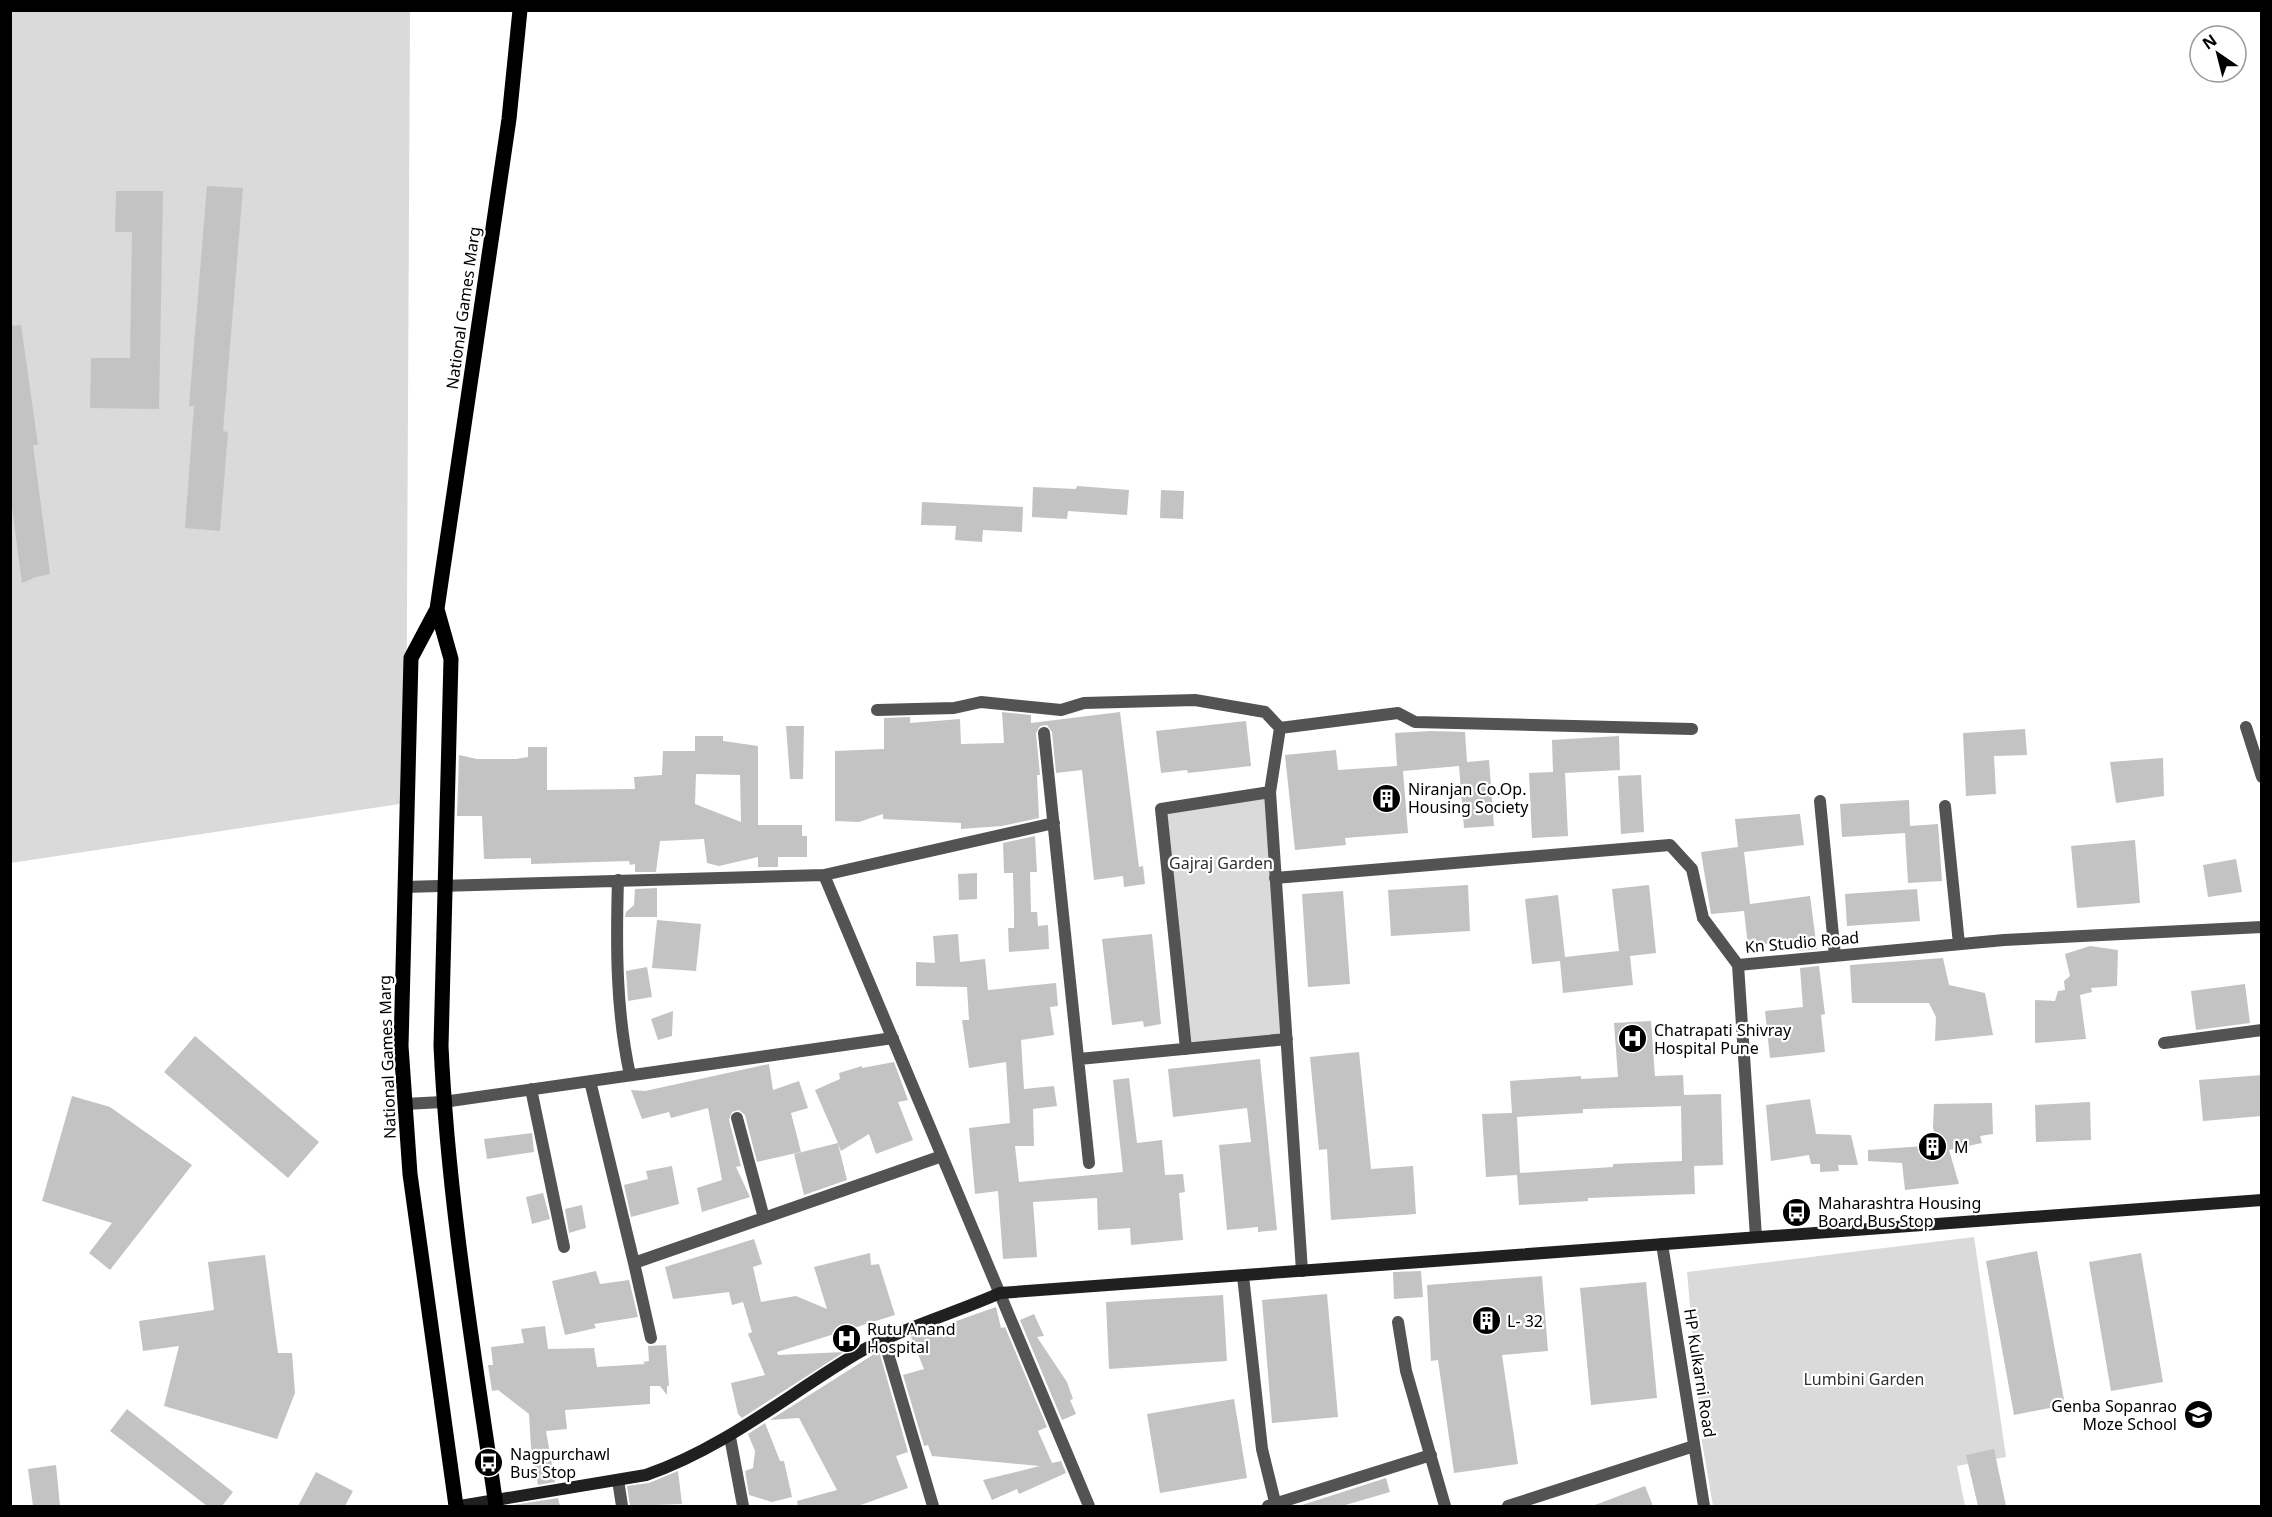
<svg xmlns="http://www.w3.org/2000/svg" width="2272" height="1517" viewBox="0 0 2272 1517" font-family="'Noto Sans',sans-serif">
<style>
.green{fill:#dadada}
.building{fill:#c3c3c3;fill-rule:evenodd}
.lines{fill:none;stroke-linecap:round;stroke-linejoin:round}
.street{stroke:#535353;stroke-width:12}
.secondary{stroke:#202020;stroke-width:12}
.primary{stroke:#000;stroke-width:15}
.labels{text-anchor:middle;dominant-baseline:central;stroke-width:4.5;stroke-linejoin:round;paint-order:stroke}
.street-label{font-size:16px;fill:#000;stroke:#fff}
.poi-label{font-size:16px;fill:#000;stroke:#fff;text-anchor:start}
.park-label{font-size:16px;fill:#313131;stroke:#fff}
</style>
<rect width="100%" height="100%" fill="#fff"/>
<path class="green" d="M11,11H410L406,803L11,863Z
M1270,792L1287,1039L1186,1049L1161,809Z
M1974,1237L2006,1457L1957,1466L1965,1506H1713L1702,1442L1687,1272Z"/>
<path class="building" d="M207,186L243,188L223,431L228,432L220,531L185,528L194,406H189Z
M116,191H163L159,409L90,408L91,358H130L132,232H115Z
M21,325L38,445H33L50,574L36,577L22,583L10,492V326Z
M1077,486L1129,490L1127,515L1068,511L1067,519L1032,517L1033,487L1076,489Z
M1161,490L1184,491L1183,519L1160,518Z
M922,502L1023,507L1022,532L983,530L982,542L955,540L956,526L921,525Z
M1002,712L1031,715V723L1120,712L1139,867L1143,866L1145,884L1124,887L1123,876L1094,880L1082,770L1056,773L1052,732L1047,725L1040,726L1036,733L1040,775H1037L1039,818L1002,826L961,829V823L883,819V814L859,822L835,821V751L884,749V718L910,717V723L960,719L961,744L1004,743Z
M1246,721L1251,766L1188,773L1187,770L1161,773L1156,731Z
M786,726H804L803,779H790Z
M2025,729L2027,755L1994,756L1996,794L1966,796L1963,733Z
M1430,731L1465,732L1467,762L1489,760L1494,826L1464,828L1459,766L1403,771L1408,833L1345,838L1346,845L1295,850L1285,755L1336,750L1338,770L1397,766L1395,733Z
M695,736H723V741L758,746V825H802V836H807V857H778V867H758V857L719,866L707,863L704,839L660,841L656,872H635V864L630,865L629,861L531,864V858L484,859L482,816H457L459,755L477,759H516L528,757V747H547V790L635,789L634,777L662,775L663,751H695ZM696,774L740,775L741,822L695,804Z
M1619,736L1620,770L1565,773L1568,836L1532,838L1529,773L1553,772L1552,740Z
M2163,758L2164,796L2116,803L2110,762Z
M1641,775L1644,832L1621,834L1618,776Z
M1909,800L1910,826L1938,824L1942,881L1908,883L1905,833L1842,837L1840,804Z
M1800,814L1804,845L1744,852L1750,904L1810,896L1817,949L1798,951L1797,940L1748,946L1744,911L1711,914L1701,852L1738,847L1735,819Z
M1035,836L1037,872H1030L1031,912H1037L1038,926L1048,925L1049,949L1009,952L1008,928H1014V913L1013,873H1004L1003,843Z
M2135,840L2140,903L2077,908L2071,846Z
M2236,859L2242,892L2208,897L2203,865Z
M977,873V899L959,900L958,874Z
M1468,885L1470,931L1391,936L1388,890Z
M1649,885L1656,953L1630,956L1633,985L1563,993L1560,961L1532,964L1525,899L1558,895L1565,957L1619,951L1612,889Z
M657,888V917H625L626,912L634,905L635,889Z
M1917,889L1920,921L1847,926L1845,894Z
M1343,891L1350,984L1308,987L1302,894Z
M657,920L701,924L696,971L652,968Z
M958,934L960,962L985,959L988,990L1056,983L1058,1006L1050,1007L1054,1035L1021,1040L1024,1089L1054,1086L1057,1106L1033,1109L1034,1146H1015L1019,1182L1123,1172L1113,1080L1129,1078L1137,1143L1162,1140L1165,1175L1183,1174L1185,1192L1179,1193L1183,1240L1131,1245L1130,1228L1098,1230L1097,1198L1033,1202L1037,1257L1003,1259L998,1191L975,1194L969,1128L1010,1123L1006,1062L969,1068L962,1020H969L967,987L916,986V962L935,963L933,936Z
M1152,934L1161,1024L1144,1027L1143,1021L1112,1025L1102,939Z
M2090,946L2118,950L2117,986L2091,988L2092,992L2080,995L2086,1039L2035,1043V1000L2055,1001L2058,991L2065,990L2064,981L2070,976L2065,954Z
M1943,958L1949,985L1985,993L1993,1035L1935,1041L1936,1017L1929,1003H1852L1850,965Z
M1819,966L1825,1014L1821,1015L1825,1052L1770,1058L1765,1011L1803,1007L1800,968Z
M647,967L652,997L628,1001L626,971Z
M2245,984L2250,1023L2196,1030L2191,991Z
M673,1011L672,1036L658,1040L651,1019Z
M1651,1021L1655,1076L1683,1075L1684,1095L1721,1094L1723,1165L1694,1166L1695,1194L1588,1198V1201L1519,1205L1517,1175L1486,1177L1482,1114L1512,1113L1510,1081L1581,1076V1079L1618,1077L1614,1023ZM1681,1106L1682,1161L1613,1164V1167L1520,1173L1517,1117L1583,1113V1109Z
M195,1036L319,1142L288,1178L164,1072Z
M1359,1052L1371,1169L1413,1166L1416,1214L1331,1220L1327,1149L1319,1150L1310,1057Z
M1260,1059L1277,1230L1258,1232V1227L1227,1230L1219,1145L1251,1142L1247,1108L1173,1117L1168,1069Z
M894,1062L908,1100L898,1102L913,1140L876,1154L869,1134L841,1151L838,1144L847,1180L804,1195L794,1154L838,1143L815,1090L840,1079L839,1073L862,1066V1068Z
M769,1064L773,1090L799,1081L808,1108L791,1113L801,1152L757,1162L745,1115L739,1110L732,1112L729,1120L741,1166L736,1167L750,1197L702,1212L697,1188L722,1180L708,1108L671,1118L669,1112L642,1119L631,1090L645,1091Z
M2262,1075V1116L2203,1121L2199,1080Z
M72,1096L110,1107L192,1165L110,1270L89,1253L112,1223L42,1201Z
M1810,1099L1816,1134L1851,1135L1858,1165H1838L1839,1171L1820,1172V1164H1811L1809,1155L1771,1161L1766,1105Z
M2090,1102L2091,1140L2036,1142L2035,1105Z
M1992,1103L1993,1134L1980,1136L1982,1143L1949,1150L1959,1184L1905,1190L1902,1163L1868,1161V1150L1938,1145L1933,1128L1934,1104Z
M532,1133L534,1152L487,1159L484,1139Z
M672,1166L679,1204L631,1217L624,1185L648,1179L646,1171Z
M543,1193L550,1219L532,1224L526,1197Z
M582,1205L586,1228L569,1233L565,1209Z
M754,1239L762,1264L753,1267L761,1302L796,1296L827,1309L814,1267L870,1253L871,1265L879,1264L895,1315L777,1352L778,1355L844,1352L742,1418L738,1414L731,1383L765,1375L748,1334L752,1332L743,1302L732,1305L729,1292L673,1299L665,1267Z
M2037,1251L2065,1405L2014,1415L1986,1261Z
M2141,1253L2163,1382L2111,1391L2089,1262Z
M265,1255L278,1353H292L295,1393L277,1439L164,1406L179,1346L143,1351L139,1321L214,1310L208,1262Z
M596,1271L600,1284L629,1280L638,1317L594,1324L596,1328L565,1335L552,1281Z
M1421,1271L1423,1297L1394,1299L1393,1272Z
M1542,1276L1548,1351L1502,1355L1518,1464L1454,1473L1438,1360L1431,1361L1427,1285Z
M1646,1282L1657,1398L1591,1405L1580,1288Z
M1327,1294L1338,1417L1272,1423L1262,1300Z
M1223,1295L1227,1361L1109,1369L1106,1302Z
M996,1307L1001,1328L1005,1327L1047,1427L1038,1431L1052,1463L1061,1461L1066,1473L1019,1494L1017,1489L992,1500L983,1480L1040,1466L932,1456L928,1445L924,1446L903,1375L924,1369L911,1337Z
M1034,1314L1044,1336L1037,1337L1067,1382L1073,1399L1070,1400L1076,1414L1062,1420L1020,1320Z
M545,1326L548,1349L594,1348L597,1367L645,1364L643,1362L649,1361L648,1346L666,1345L669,1386H667V1395L660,1386H650V1404L565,1410L567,1429L546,1431L555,1482L538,1485L531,1447L529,1414L498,1390L492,1391L488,1365H493L491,1347L524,1343L521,1329Z
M879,1351L908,1452L896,1456L908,1488L858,1506H798L797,1501L837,1490L799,1418L770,1420Z
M1234,1399L1247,1478L1160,1493L1147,1414Z
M127,1409L233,1492L222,1506H207L110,1431Z
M765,1423L780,1461H784L792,1497L772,1502L749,1495L745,1471L753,1468L755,1451L748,1434Z
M1994,1449L2006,1506H1978L1966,1455Z
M56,1465L60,1506H33L28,1469Z
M678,1471L682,1504L630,1506L627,1486L649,1483Z
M316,1472L353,1491L345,1506H298Z
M1386,1478L1390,1492L1342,1506H1299Z
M1645,1486L1653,1506H1596L1595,1505Z
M558,1498L560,1506H507Z"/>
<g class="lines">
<path class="street" d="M877,710L954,708L981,702L1061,710L1084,703L1195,700L1265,712L1280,728
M2246,727L2262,777
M1280,728L1270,792L1302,1271
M1280,728L1398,713L1415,722L1692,729
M1044,733L1089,1163
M1820,801L1835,956
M1945,806L1959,944
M824,875L1054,823
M1275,878L1670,845L1692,869L1703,918L1738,965
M618,880C616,946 616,1011 630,1075
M404,887L824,875L1089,1506
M1738,965L2004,940L2262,927
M1738,965L1756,1237
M2164,1043L2262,1030
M1186,1049L1161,809L1270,792
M1079,1059L1287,1039
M590,1081L634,1263L942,1156
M531,1089L564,1247
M404,1104L443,1102L893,1038
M737,1118L764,1218
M1662,1244L1704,1506
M634,1263L651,1338
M1243,1276L1262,1449L1276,1506
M1398,1322L1406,1371L1445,1506
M884,1340L933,1506
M730,1437L743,1506
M618,1480L622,1506
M1268,1506L1431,1455
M1508,1506L1694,1446"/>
<path class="secondary" d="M460,1506L646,1475C724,1448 786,1396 856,1354C901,1328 953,1314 1000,1293L2262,1200"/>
<path class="primary" d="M437,609L451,659L441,1046C448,1200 474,1353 496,1506
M456,1506L410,1174L401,1046L411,658L437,609L509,119L520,10"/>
</g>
<defs>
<symbol id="building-disc" viewBox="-11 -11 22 22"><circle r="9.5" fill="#000" stroke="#fff"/><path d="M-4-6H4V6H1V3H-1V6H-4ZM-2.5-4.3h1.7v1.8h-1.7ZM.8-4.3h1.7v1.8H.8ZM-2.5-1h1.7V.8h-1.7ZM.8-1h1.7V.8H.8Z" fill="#fff"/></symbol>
<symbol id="hospital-disc" viewBox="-11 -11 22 22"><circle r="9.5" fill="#000" stroke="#fff"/><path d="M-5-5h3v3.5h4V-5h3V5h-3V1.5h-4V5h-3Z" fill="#fff"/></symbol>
<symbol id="bus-disc" viewBox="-11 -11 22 22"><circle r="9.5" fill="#000" stroke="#fff"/><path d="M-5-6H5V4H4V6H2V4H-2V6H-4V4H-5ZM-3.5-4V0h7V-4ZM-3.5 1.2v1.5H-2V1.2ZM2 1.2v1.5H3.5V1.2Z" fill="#fff"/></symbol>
<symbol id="school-disc" viewBox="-11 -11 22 22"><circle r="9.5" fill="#000" stroke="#fff"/><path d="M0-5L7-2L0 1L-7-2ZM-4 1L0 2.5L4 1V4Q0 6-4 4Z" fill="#fff"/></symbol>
</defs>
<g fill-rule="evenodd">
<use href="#building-disc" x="1370" y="782" width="33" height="33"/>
<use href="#hospital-disc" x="1616" y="1022" width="33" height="33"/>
<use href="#building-disc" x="1916" y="1130" width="33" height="33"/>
<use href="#bus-disc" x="1780" y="1196" width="33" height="33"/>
<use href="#building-disc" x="1470" y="1304" width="33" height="33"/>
<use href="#hospital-disc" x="830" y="1322" width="33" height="33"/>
<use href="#school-disc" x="2182" y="1398" width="33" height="33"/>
<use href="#bus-disc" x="472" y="1446" width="33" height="33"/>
</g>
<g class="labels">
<g class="street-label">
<text transform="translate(463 308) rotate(-82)">National Games Marg</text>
<text transform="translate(1802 942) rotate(-5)">Kn Studio Road</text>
<text transform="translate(387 1057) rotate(-92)">National Games Marg</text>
<text transform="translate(1700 1373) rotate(81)">HP Kulkarni Road</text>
</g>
<g class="poi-label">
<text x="1408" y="789">Niranjan Co.Op.<tspan x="1408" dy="18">Housing Society</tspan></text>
<text x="1654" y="1030">Chatrapati Shivray<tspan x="1654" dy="18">Hospital Pune</tspan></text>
<text x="1954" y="1147">M</text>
<text x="1818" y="1203">Maharashtra Housing<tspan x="1818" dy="18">Board Bus Stop</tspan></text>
<text x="1507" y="1321">L- 32</text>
<text x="867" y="1329">Rutu Anand<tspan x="867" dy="18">Hospital</tspan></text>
<text x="2177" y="1406" text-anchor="end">Genba Sopanrao<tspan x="2177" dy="18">Moze School</tspan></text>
<text x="510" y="1454">Nagpurchawl<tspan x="510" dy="18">Bus Stop</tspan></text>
</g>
<g class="park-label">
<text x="1221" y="863">Gajraj Garden</text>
<text x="1864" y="1379">Lumbini Garden</text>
</g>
</g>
<rect width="2272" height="1517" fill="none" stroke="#000000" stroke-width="24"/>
<g transform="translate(2218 54) rotate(325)"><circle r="28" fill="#ffffff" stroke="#999999" stroke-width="1.5"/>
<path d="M0-4.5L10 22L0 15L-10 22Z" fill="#000000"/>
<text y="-9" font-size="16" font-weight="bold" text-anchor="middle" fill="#000000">N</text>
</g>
</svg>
